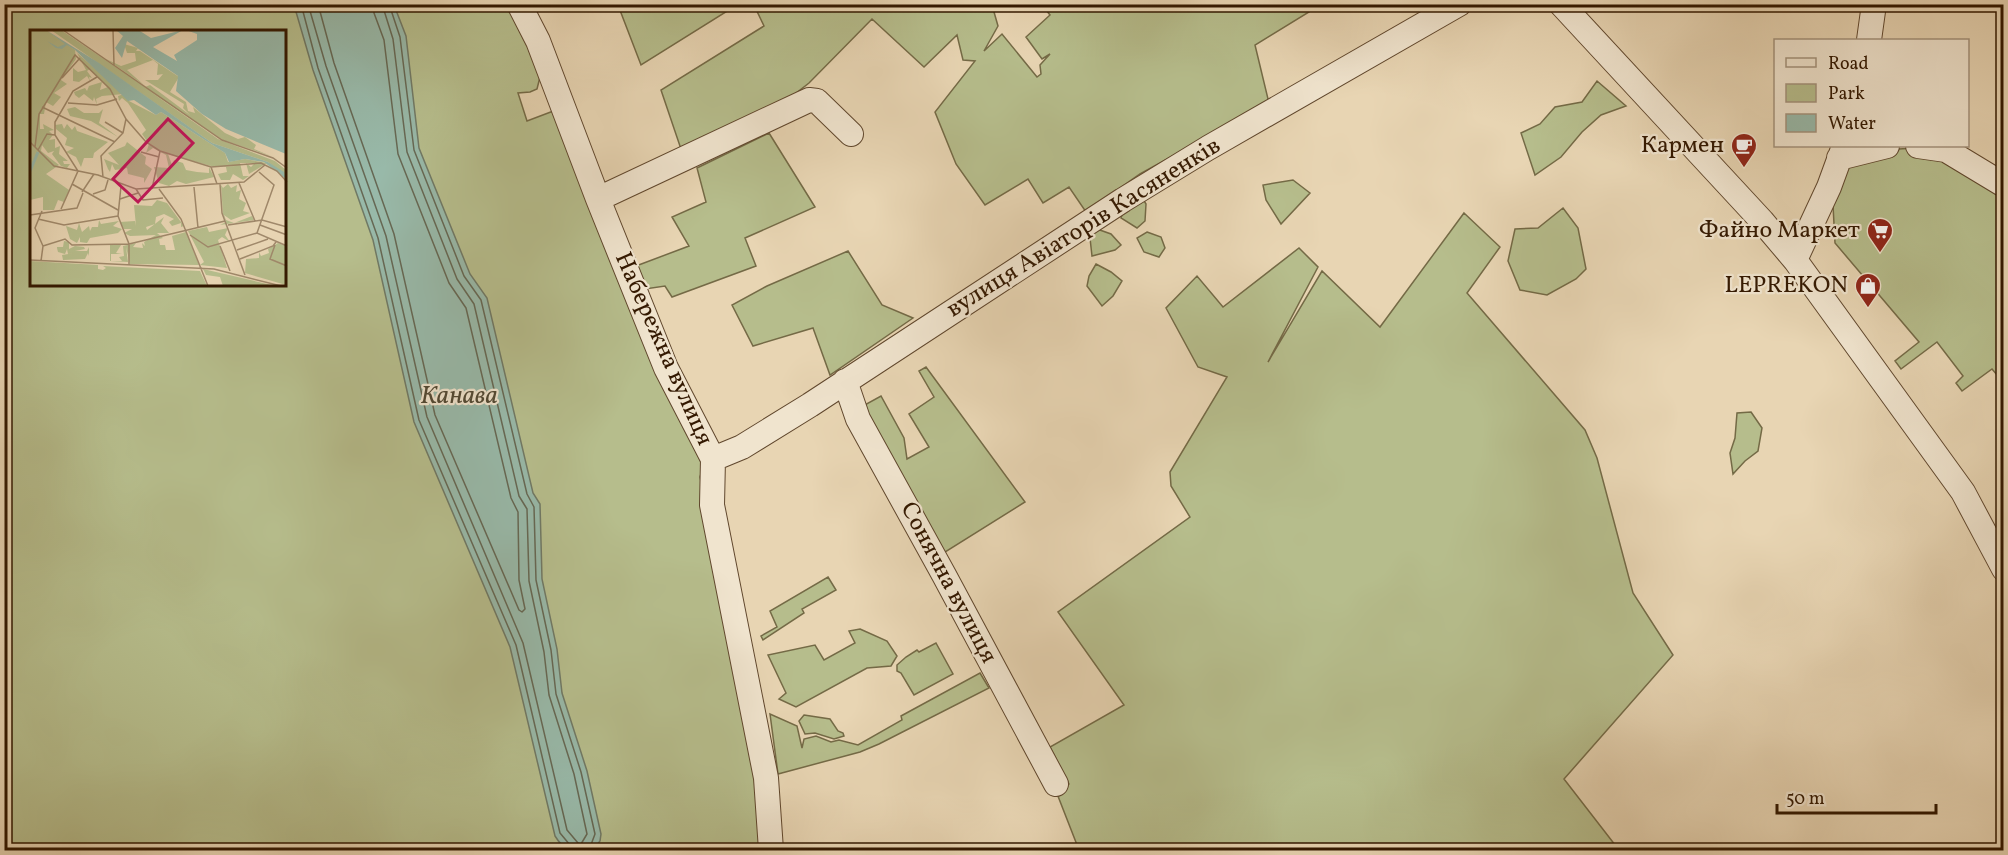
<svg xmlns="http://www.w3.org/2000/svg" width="2008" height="855" viewBox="0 0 2008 855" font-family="Vollkorn,serif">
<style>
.green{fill:#b6bd8c;stroke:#746a46;stroke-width:1.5;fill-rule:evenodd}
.water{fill:#98b9a9;stroke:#707965;stroke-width:1.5}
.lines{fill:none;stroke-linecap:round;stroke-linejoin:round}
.shore{stroke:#666854;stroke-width:1.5}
.minor-casing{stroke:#60472d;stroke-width:26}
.minor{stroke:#f0e4ce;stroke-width:24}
.labels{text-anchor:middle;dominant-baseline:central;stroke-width:4.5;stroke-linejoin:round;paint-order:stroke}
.poi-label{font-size:24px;fill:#331800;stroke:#f0e4ce;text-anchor:end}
.street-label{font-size:24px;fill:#331800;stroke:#f0e4ce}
.water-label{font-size:26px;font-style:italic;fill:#514833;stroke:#f0e4ce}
.inset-river{fill:none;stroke:#98b9a9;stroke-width:3}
.inset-road{fill:none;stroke:#a0896b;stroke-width:1.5}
.view{fill:#c2185b;fill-opacity:0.15;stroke:#c2185b;stroke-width:3}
.inset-edge{fill:none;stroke:#331800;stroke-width:3}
</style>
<rect width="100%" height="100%" fill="#e8d5b3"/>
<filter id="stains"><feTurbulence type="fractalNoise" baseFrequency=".00333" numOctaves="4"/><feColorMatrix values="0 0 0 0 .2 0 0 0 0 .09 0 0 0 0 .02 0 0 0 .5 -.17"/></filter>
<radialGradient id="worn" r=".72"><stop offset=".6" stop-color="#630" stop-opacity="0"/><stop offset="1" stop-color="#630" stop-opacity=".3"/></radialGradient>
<path class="green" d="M1305,4L1309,12L1255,45L1269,103L1140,174L1086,212L1069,187L1043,203L1028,179L985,205L956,164L935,112L975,61L963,60L957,35L924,67L872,19L809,83L787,100L683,155L661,90L764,26L754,5H1004L994,12L998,26L984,51L1002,34L1037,77L1041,74L1040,65L1050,54L1042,59L1026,37L1050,15L1042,5Z
M4,5H511L540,77L537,89L530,92L518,93L527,121L556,110L703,467L700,477L730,612L767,850H5ZM32,32H285V285H32Z
M618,5V4L737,5L641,65Z
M1597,81L1626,106L1601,115L1582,132L1561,157L1535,175L1521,133L1540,124L1555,107L1582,102Z
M769,133L815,207L745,238L756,266L672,297L665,286L645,289L636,266L689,246L672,217L706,202L697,168Z
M1914,148L1935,152L2003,191V382L1992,369L1962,391L1956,383L1963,376L1937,342L1901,369L1895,361L1919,342L1835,243L1833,205L1850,163L1884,150Z
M1293,180L1310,193L1281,224L1266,200L1263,185Z
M1140,194L1146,204L1145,221L1137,228L1121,218L1125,206Z
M1563,208L1578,228L1586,269L1576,279L1547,295L1520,290L1508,261L1515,229L1538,228Z
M1464,213L1500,247L1467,293L1585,430L1597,458L1633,593L1673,655L1564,779L1619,850H1079L1056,791L1069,784L1050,747L1124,705L1058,612L1190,517L1171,486L1170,472L1227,377L1198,367L1166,308L1197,276L1223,307L1299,248L1318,267L1268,362L1322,271L1380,327Z
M1097,229L1111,234L1121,245L1115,250L1092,256L1090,238Z
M1147,232L1161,237L1165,248L1159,257L1144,252L1137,238Z
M848,251L882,305L913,318L830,375L813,328L753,346L732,305L767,286Z
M1096,264L1111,272L1122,281L1113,296L1102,306L1087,286L1089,276Z
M926,367L1025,502L942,554L861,407L881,396L904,438L907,459L929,447L909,414L934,397L919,371Z
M1751,412L1762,428L1758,451L1745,461L1733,474L1730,453L1735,438L1737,413Z
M828,577L836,590L802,609L804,613L763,640L761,636L777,627L770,611Z
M860,629L887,641L897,656L891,666L867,668L796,707L779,699L786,693L768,655L815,645L824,660L855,643L849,631Z
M936,643L953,674L914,695L901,673L897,671V665L906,657L917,650L919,652Z
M980,673L989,688L879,744L860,752L778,774L770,714L797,726L802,748L804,739L816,736L831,742L839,740L858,745L902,720L901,716Z
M804,715L830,719L838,731L843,733L844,736L834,739L815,733L805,734L799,721Z"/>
<path class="water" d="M294,5H394L406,36L419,148L470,274L487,298L533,493L540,504L542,579L557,649L562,693L587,771L601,834L600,841L593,850C574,851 566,854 555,836L510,647L414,422L373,240L313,70Z"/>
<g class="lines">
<path class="shore" d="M301,4L318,68L378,238L419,420L516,645L560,833L570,845L571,850
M308,4L326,66L386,236L427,417L523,643L567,830L578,843L581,844L587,834L574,774L549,695L544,652L529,581L527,509L519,496L474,304L457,279L407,152L393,39L382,4
M318,4L334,63L394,234L435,415L519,610L522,612L525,609L519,580L518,512L511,498L466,308L449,283L398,154L384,40L374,13L373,4
M389,4L400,37L414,150L464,276L481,300L527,494L534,507L536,580L551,650L556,694L581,772L595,834L589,850"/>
<defs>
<path id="minor" d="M519,4L538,41L598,199L666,368L713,459L712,505L766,778L771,850
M1561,4L1762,221L1795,260L1963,492L2004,569
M1869,40L1874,4
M1918,146L1946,150L2004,185
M1839,158L1887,146
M598,199L809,100L817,101L851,134
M1795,260L1829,187L1844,146
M845,381L858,419L944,575L1056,784
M713,459L742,447L810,405L1123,200L1208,148L1459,4"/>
</defs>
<use href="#minor" class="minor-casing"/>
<use href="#minor" class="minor"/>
</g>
<defs>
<symbol id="cafe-pin" viewBox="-11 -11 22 30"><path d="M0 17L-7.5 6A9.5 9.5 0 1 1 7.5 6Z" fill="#8f2418" stroke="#f0e4ce"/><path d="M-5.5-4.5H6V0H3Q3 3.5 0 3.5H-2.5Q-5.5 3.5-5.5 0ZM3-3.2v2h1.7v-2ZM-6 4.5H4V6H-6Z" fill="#fff"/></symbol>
<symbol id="supermarket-pin" viewBox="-11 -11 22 30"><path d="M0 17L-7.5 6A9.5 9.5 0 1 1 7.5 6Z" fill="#8f2418" stroke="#f0e4ce"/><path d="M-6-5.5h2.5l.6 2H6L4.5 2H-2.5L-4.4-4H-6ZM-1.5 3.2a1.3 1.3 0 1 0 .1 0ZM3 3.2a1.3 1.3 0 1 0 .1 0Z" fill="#fff"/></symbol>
<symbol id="shop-pin" viewBox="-11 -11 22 30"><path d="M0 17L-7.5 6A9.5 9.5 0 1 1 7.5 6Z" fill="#8f2418" stroke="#f0e4ce"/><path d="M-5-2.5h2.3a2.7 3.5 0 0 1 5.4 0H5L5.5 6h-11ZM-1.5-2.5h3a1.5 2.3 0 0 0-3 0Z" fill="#fff"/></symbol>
</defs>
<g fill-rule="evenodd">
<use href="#cafe-pin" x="1729" y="131" width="30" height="40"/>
<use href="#supermarket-pin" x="1865" y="216" width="30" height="40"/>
<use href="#shop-pin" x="1853" y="271" width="30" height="40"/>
</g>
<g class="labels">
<g class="poi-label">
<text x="1724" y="146">Кармен</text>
<text x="1860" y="231">Файно Маркет</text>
<text x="1848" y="286">LEPREKON</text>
</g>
<g class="street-label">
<text transform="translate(1084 228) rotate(-32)">вулиця Авіаторів Касяненків</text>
<text transform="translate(663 349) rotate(66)">Набережна вулиця</text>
<text transform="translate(948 583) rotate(62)">Сонячна вулиця</text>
</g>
<g class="water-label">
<text x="459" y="396">Канава</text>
</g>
</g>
<g transform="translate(30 30)">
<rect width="256" height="256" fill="#e8d5b3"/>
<path d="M0,0H16L45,20L46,29L31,50L37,54L24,63L31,67L23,76L16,72L14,84H10V99H14L13,94L24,100L19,101L23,105L19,110L25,109V118L30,116L29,124L38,131H33L34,134H40L37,138L31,136L22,124L24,121L18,123L12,115L11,121L29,135L16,144L39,160L34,172L28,170L24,180H13V167L0,170ZM21,0H31L115,57L120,55L160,85L153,78L154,74L115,50H128L133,44L127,45L128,34L123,30L97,40L114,55L76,29L91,36L106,31L105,23H97L94,14L108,18L106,21H110L149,47L140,62L156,72L158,81L165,83L163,77L195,103L208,109L215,107L226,115L224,119L241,126L193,110L118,60L188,109L245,131L256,140V146L238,132L182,113ZM47,23L95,64L99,71L126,85L131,82L139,87L195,123L198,132L215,129L237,133L219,144L216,133L221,137L225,133H210L213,146H219L213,150L203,144L200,150H191L188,144L197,142L196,137H206L181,136L138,124L142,135L144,130L153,133L156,140L167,142L179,143V137L184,147L156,154L147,151L139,156L129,153L124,137L139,138L136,125L123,118L116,123L119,114L112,104L116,100L98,73L92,68L89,71L88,66L94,64L72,66L66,69L67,75L64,67L63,71L54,64L49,68L45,65L44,62L55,58L57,61L59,56L72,52L70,60L78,57L60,39L57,41L62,48L59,47L60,51L57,46L49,52L43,51V38L48,42L56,40ZM45,77L54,83H69L73,79L69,93L88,107L61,91L40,86L37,79ZM32,94L34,99L37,94L42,100L45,96L47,101L78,112L64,123L63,128H54L51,137L46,127L36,122L44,118L35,115L37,108L26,99L25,95ZM97,112L116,127L115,134L122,139L114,153V148L98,144L97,138L85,140L82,134L80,142L78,139L74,129L89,135L78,123L95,116ZM198,154L201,158L207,155L206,162L211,160L209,169L216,173L213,181L220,183L201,190L194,185L196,190L204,193L222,186L224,190L190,195L196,192L193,184L191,155L193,158ZM127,170L137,173L154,196L151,197V193L142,196L139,192L144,189L134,184L126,187L125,194L116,197L117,200L134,187L131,193L139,203H127L133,208L129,209L130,215H135L136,220H145L142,206L156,202L169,235L100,234L96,217L98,232L80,231V215H91L86,223L92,224H81V231H92L89,227L94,226L93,216L106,213L103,217L113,218L112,213L115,216L114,212L126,205L100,206L94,203L102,199H94L90,192L105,191L106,196L104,175L122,176ZM69,190L71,194L89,191L83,196L92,199L88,203L60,208L57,213L50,212V207L47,213L40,209L36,196L47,200L49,193L52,202L59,196L60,201L62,197H68ZM177,197L179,202L198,198L195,205L200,212L192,207L188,210L197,238L170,235L174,232L158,201ZM34,211L39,212V219L45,216L54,217L55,219L45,221H57L59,217V226L58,223L55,229L33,230L32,225L45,223L38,224L37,219L35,224L28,222L27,218V213V217H33ZM248,213L256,216V255L215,243L216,229L229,228V222L231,226L239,223L238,219ZM0,231L68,235V239L73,240L76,238L73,236L170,241L177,256H0ZM173,239L246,256H193L190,247L176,245Z" fill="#b6bd8c"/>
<path d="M16,0L69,33L182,113L238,132L254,142L256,149L234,132L215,129L199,132L195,123L139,87L131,82L126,85L104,70L98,71L45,20L37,15L32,19L26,18L17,11L28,17L35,14ZM86,0L110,1L121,8L153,0L123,17L147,31L144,25L167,10V4L156,0H256V124L196,99L172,84L146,61L148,46L97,11L92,28L85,18L93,6Z" fill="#98b9a9"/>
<path class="inset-river" d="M0,141L8,122"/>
<path class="inset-road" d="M33,0L192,110L243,128L257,138M83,0L84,35M32,48L50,28M38,73L67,75L87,69M12,77L85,112M75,92L93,103M0,112L24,136L68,145L106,159L214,152L235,135M5,117L9,84L45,25L80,59L96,89L116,112L130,121L181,137L231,133L247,141L257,152M8,120L17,104L25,105M111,122L129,127M181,137L187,154M73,147L71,126L93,103L96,89M209,153L225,191M42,154L88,180M190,154L192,183L215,245M91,156L88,186L99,214V235M164,157L168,198M106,159L113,170L133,168M122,159L130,121M129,159L151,189L178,256M52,162L64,144M63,164L75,160L78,150M90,169L108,163M31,179L48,141L25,105V92L43,61L67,47M0,185L47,178L53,163M8,189L34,195L88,186M198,195L232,190L257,197M230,195L257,205M227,203L244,155L229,142M160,205L178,217L227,203L257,216M245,215L240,229L257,236M13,216L35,209L42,215L99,214L195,191M190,216L200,241M207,220L238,209M210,229L243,216L246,212M0,230L184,239L251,256M11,231L13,216L5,198L12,181"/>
<path class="view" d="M138,89L163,113L108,172L83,149Z"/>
<rect width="256" height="256" class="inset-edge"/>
</g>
<rect width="2008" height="855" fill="none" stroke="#e8d5b3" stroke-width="24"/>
<rect x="6" y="6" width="1996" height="843" fill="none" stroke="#331800" stroke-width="3"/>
<rect x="12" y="12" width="1984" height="831" fill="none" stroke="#331800" stroke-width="1.5"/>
<rect x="1774" y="39" width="195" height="108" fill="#f0e4ce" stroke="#a4927c" stroke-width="1.5"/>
<rect x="1786" y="58" width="30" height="9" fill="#f0e4ce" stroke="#a4927c" stroke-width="1.5"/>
<text x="1828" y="69" font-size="18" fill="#331800">Road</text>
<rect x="1786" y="84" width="30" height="18" fill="#b6bd8c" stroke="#a4927c" stroke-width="1.5"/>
<text x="1828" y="99" font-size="18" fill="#331800">Park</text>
<rect x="1786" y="114" width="30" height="18" fill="#98b9a9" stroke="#a4927c" stroke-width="1.5"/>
<text x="1828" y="129" font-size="18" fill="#331800">Water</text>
<path d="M1777 804v9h159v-9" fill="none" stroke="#331800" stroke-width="3"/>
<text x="1786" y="804" font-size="18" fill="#331800" stroke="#f0e4ce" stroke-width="4.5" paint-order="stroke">50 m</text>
<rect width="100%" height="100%" filter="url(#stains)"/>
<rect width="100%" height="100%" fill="url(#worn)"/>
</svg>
